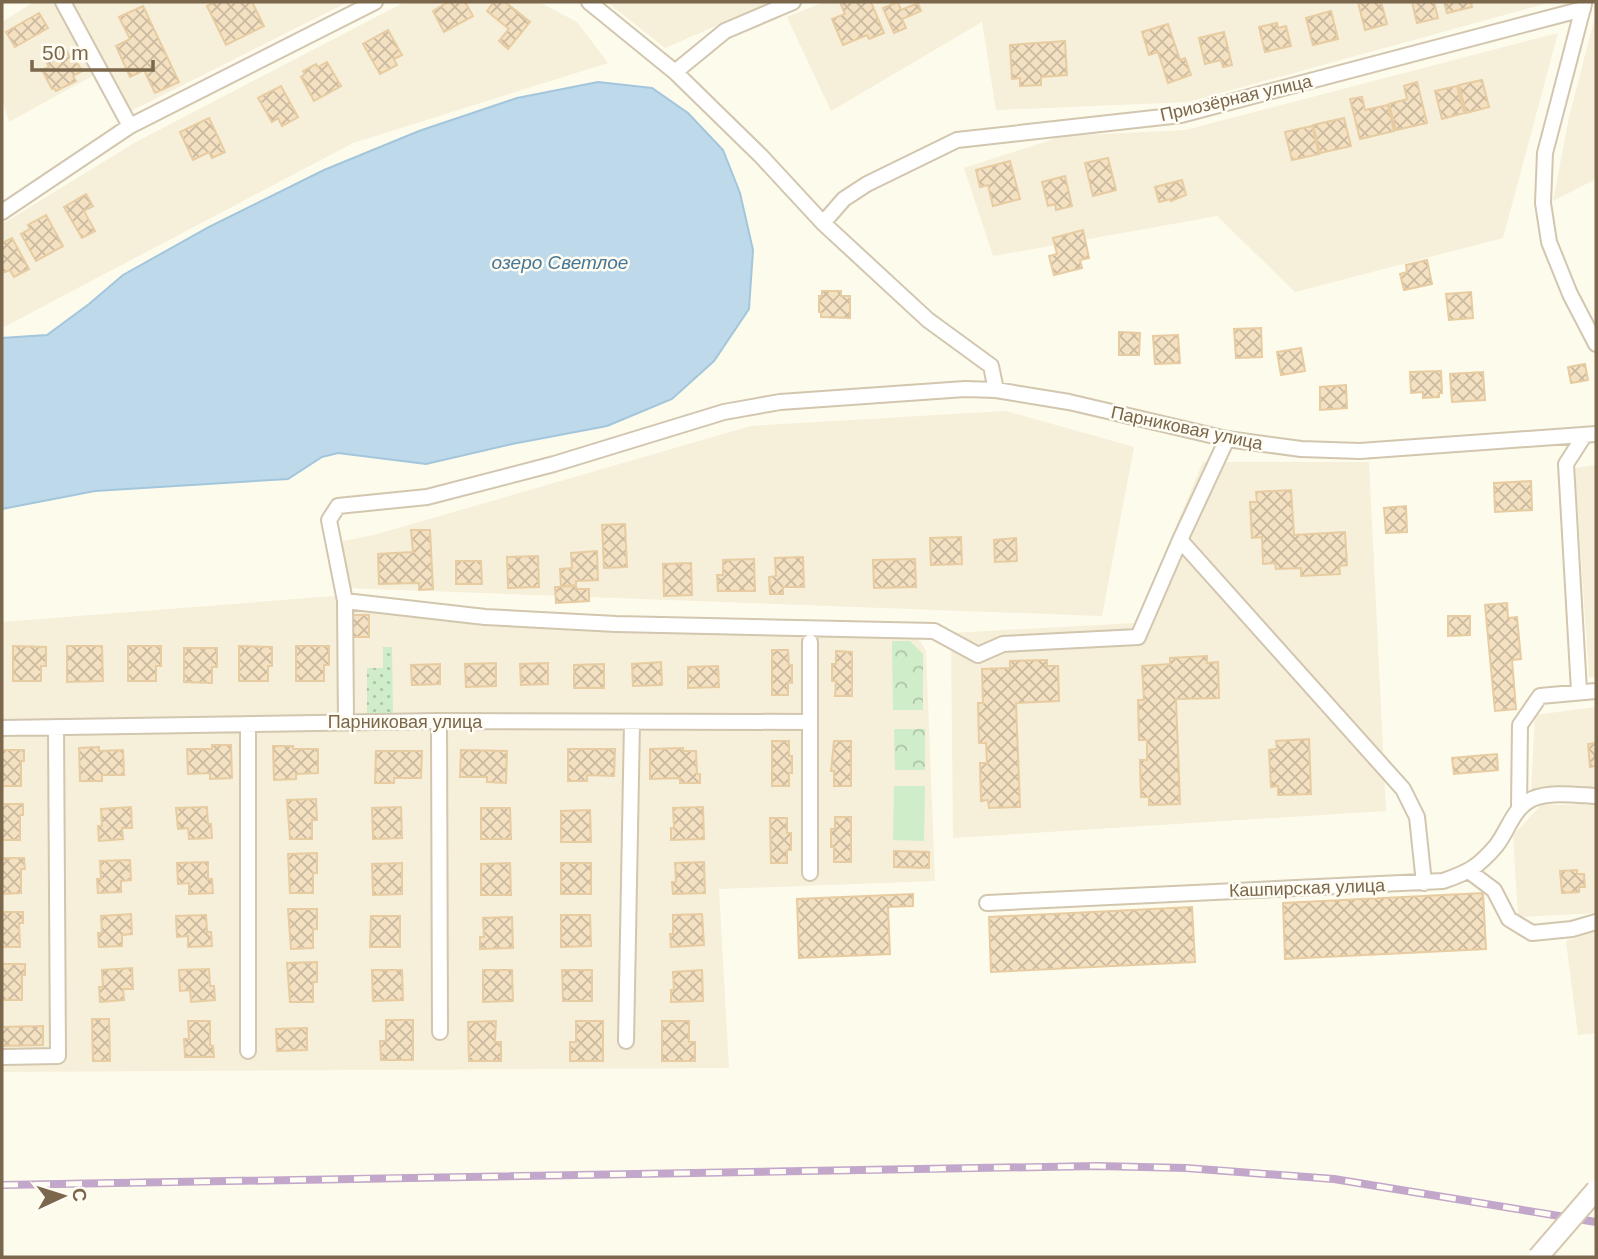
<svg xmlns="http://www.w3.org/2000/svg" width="1598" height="1259" viewBox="0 0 1598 1259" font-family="Arial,sans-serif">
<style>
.residential{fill:#f6efd9}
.grass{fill:url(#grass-dots)}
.park{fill:url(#park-crowns)}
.pitch{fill:#cfedc8}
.water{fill:#bed9e9;stroke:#a3c6dc;stroke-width:2}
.building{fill:url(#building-cross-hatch);stroke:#e8cca1;stroke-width:2}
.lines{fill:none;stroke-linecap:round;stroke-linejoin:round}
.minor-casing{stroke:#d2c6af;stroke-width:18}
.minor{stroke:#fff;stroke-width:14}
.rail-casing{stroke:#c2a7ca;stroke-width:8}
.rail{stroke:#fffdf3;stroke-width:5;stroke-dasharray:16;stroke-linecap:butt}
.secondary-bridge-casing{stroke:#d5c7ad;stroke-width:23;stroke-linecap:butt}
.secondary-bridge{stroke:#fff;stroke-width:19}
.labels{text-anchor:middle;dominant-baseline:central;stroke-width:5;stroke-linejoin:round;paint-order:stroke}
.street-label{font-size:18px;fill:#7b674c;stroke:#fffdf3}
.water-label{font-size:19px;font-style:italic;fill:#477796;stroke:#fffdf3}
</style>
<defs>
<pattern id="grass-dots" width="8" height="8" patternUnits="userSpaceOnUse" patternTransform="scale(1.75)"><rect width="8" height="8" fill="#cfedc8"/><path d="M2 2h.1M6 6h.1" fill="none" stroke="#adc4a5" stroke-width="1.8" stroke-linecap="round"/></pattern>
<pattern id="park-crowns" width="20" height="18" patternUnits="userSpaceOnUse" patternTransform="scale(1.75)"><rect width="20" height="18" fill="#cfedc8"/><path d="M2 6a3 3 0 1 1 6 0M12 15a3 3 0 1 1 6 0" fill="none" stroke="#adc4a5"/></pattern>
<pattern id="building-cross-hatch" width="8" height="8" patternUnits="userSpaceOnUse" patternTransform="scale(1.75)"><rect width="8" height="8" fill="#f4e1c2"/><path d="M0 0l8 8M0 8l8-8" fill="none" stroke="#cbbaa0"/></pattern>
</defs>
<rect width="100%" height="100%" fill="#fdfbec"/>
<path class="residential" d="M34,2H54L94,75L9,122L2,98V22Z
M70,2H348L129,112Z
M405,2H539L577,22L608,63L353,143L2,328V224L136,142Z
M607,2H771L665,48Z
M824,2H1551L1188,102L996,110L982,22L831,111L787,17Z
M1596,13V179L1553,201L1569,117Z
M1558,33L1503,238L1295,292L1217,216L993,256L964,168L1063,136L1185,130Z
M1006,411L1134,447L1102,616L345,588L343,541L374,535L751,426Z
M1203,462H1369L1386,811L953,838L951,633L1135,623Z
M1596,465V677H1589L1575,468Z
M335,596L337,611L910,637L920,641L926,651L935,881L719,889L729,1068L2,1072V622Z
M1596,707V792H1531L1535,715Z
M1596,804V913L1518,917L1513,835L1541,805Z
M1596,931V1033L1578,1035L1566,941Z"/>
<path class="grass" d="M383,647H392L393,715H367V668H383Z"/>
<path class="park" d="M892,641H910L923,654V710H893Z
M894,729H925V770H895Z"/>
<path class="pitch" d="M894,786H925L924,841L893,840Z"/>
<path class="water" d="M598,82L652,88L688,113L723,150L740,193L753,250L749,309L714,361L672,399L607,426L512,444L426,464L338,453L322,457L288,479L95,491L2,509V338L47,335L89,304L123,275L209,227L324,170L419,131L517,98Z"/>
<path class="building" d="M216,2H252L264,26L226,45L207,6Z
M448,2H465L473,16L444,32L433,11Z
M494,2H505L530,22L508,49L499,41L509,29L487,11Z
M840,2H871L884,33L869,39L867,35L843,45L832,19L845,14Z
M898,2L901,10L918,3L921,11L902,19L906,28L894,33L883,8Z
M1358,2H1381L1387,24L1365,30Z
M1412,2H1434L1438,18L1417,23Z
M1444,2H1471L1472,7L1447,13Z
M143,6L179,82L155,93L144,70L130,77L116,46L130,39L119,17Z
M1331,11L1338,39L1313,45L1306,18Z
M39,13L48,28L15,47L6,32Z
M1277,23L1278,28L1286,26L1291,46L1265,52L1259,27Z
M1168,24L1180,60L1185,58L1191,75L1168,83L1158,52L1149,55L1142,32Z
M388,30L402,55L394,59L397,65L380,74L363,44Z
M1224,32L1232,65L1223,67L1221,60L1205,64L1199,38Z
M1065,41L1067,75L1041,77V85L1020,86V78L1012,79L1010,45Z
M65,48L69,56L72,54L82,71L73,76L76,81L56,91L54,88L52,89L42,70L49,67L45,59Z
M327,62L341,86L314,101L301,77L305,74L303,71L316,64L318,67Z
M1482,80L1489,107L1466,113L1459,85Z
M1417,82L1427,123L1396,130L1389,104L1407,99L1404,86Z
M281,86L298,117L282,126L278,118L272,122L258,98Z
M1457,86L1464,113L1442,119L1435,91Z
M1362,97L1365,110L1388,105L1394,131L1360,139L1350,99Z
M209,118L225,152L212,158L209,152L193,160L180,132Z
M1344,118L1351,146L1320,153L1313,125Z
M1312,126L1319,154L1292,160L1285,132Z
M1108,158L1116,190L1093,196L1085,163Z
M1010,161L1020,199L993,206L988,185L980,187L976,170Z
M1065,176L1072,206L1056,210L1055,204L1048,206L1042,182Z
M1182,180L1186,195L1171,201V199L1159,202L1155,187Z
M86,194L93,206L84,211L95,231L82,238L64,207Z
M46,215L63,246L36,261L21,234L30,229L28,225Z
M1083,230L1089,258L1080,260L1082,268L1054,275L1049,256L1057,254L1053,238Z
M12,238L29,269L14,277L10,270L2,273V243Z
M1427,260L1432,284L1404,290L1400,274L1407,272L1406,265Z
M822,291H841V296H850V318L821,317V312H819V296H822Z
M1471,292L1473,318L1449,320L1446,294Z
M1261,328L1262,357L1236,358L1234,329Z
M1119,332L1140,333L1139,355H1119Z
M1178,335L1180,363L1155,364L1153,336Z
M1301,348L1305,371L1281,375L1277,352Z
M1585,364L1588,380L1571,383L1568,367Z
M1441,371L1442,393H1439V397L1423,398V392L1411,393L1410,372Z
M1483,372L1485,400L1452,402L1450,374Z
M1346,385L1347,408L1320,410V387Z
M1531,481L1532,510L1495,512L1494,483Z
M1291,490L1294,535L1345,532L1347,565L1339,566L1340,574L1301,576V568L1276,569L1275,563L1263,564L1262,537L1252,538L1250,502H1257L1256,492Z
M1406,506L1407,532L1386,533L1384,508Z
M625,524L627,567L604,568L602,525Z
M411,530H430L433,589L419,590V583L379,584L378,554L413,552Z
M961,537L962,564L931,565L930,538Z
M1016,538L1017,561L995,562L994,540Z
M597,551L598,580L576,581V585L561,586L560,569L572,568L571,553Z
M538,556L539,587L508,588L507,557Z
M803,557L804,587H783V594H770L769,577L776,576L775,558Z
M754,559L755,591H718L717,575H723V560Z
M915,559L916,587L874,588L873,560Z
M456,561H481L482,584H456Z
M691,563L692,595L664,596L663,564Z
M576,586V589H589V601L556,603L555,587Z
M1507,603L1508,618L1517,617L1521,659L1512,660L1516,709L1495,711L1485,605Z
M352,615H369V637H352Z
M1448,616H1470V635L1448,636Z
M13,646L46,647V666H41V681H13Z
M67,646H102L103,681L67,682Z
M128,646H161V666H156V681H128Z
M239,646L272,647V666H268V681H239Z
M296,646H329V665H324V681H296Z
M184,648H217V667H212V683L184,682Z
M772,650H788L789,665H792V683L788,682V695H772Z
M836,651L852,652V696H835L836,681H832V664H836Z
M1207,656V663L1218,662L1219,698L1176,699L1180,804L1149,805V797H1141L1140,760H1147V740H1139L1138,700H1144L1142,666L1170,664V658Z
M1047,660V666H1058L1059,701L1016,703L1020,807L989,808L988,800L981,801L980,763H987L986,743H979L978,703H983L982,669L1010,668V661Z
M661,662L662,685L633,686L632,664Z
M496,663V686L466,687L465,664Z
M548,663V684L521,685L520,664Z
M440,664V684L412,685L411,665Z
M604,664V688H574V665Z
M718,666L719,687L688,688V667Z
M1309,739L1311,794L1278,795V786L1271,787L1269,750L1277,749L1276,741Z
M772,741H789V756H792V773H789V786H772Z
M834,741H851V786H834V771H831Z
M1596,743V766L1590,767L1588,744Z
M212,745H231L232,778L210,779V773L188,774L187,749H212Z
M273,746H293V749H318V773L296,774V779L274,780Z
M99,747V751L123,750L124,775H102V781H80L79,748Z
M683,748V751H696L697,774H700V783H680V778L650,779V749Z
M568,749H615L614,776L587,775V781H568Z
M2,750H24V761H21V786H2Z
M461,750L507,751L506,783L487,782V777H460Z
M376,751H422L421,778H394V783H375Z
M1497,754L1498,770L1454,774L1452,758Z
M316,799L317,820H312V839H290L287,800Z
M2,804H23V815H20V840H2Z
M131,807L132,828H122L123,839L99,841L98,826H102L101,809Z
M207,807L208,824H211L212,838L189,839L188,828L178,829L176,808Z
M401,807L402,838L373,839L372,808Z
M703,807L704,839L671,840V828H674L673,808Z
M481,808H510L511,839H481Z
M590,810L591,842H561V811Z
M835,817H851V862H834V847H831V829H835Z
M770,818H787V833H791V850H787V863H771Z
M894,851L929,852V868L894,867Z
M317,853V873H313V893H290L288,854Z
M2,858H24L25,869H21V893L2,894Z
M130,860L131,880L121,881V892L98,893L97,879H101L100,861Z
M208,862V879H212L213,893L189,894V883L178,884L177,863Z
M704,862L705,893L673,894L672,882H676L675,863Z
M402,863V894L373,895L372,864Z
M510,863L511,895H481V864Z
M561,863H591V894H561Z
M1577,870V874H1584L1585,887H1579V892L1562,893L1560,871Z
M1483,893L1486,949L1285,959L1283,903Z
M913,894V906L888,907L890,954L799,958L797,899Z
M1192,907L1195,962L991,972L989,917Z
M288,909H317V929H313V948L291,949Z
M2,912H23V923H19L20,947H2Z
M131,914L132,934L122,935V946L99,947L98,933H102L101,916Z
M702,914L704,945L671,947L670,934H673V915Z
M206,915L207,932H211L212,946L188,947V936L177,937L176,916Z
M561,915H590L591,946L561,947Z
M371,916H400V947H370Z
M512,917L513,948L480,949V937H484L483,918Z
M317,962V982H313V1002H290L287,963Z
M2,964H25V975H22V1000H2Z
M132,968L133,989H123L124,1000L100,1002L99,987H103L102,970Z
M209,969L210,986H214L215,1000L191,1002L190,990L180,991L179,970Z
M372,970H402L403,1000L373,1001Z
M483,970H512L513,1001L483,1002Z
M562,970H592V1001H563Z
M702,970L703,1001L671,1002V990H674L673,972Z
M92,1019H109L110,1061H93Z
M386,1020H413V1060H381L380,1041H386Z
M188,1021H210V1045L213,1046L214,1057H185L184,1039H189Z
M496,1021L495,1042H501V1061H469L468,1022Z
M576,1021H603V1061H570V1042H576Z
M662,1021H689V1042H695V1061H662Z
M43,1026V1045L2,1046V1027Z
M307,1028V1050L277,1051L276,1029Z"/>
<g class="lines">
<defs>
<path id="minor" d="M63,2L130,126L375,2
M589,2L675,72L761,156L823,223L928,320L991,366L996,390
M1584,4L1545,153L1543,203L1549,242L1570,294L1596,344
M675,72L725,31L793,2
M2,212L130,126
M823,223L844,199L867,184L957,140L1181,115L1583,9
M1227,439L1180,540L1403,789L1417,817L1424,883
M345,601L485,617L616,624L934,631L978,655L1003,644L1138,637L1180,540
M1579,691L1566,464L1584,436
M439,721L440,1032
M346,722L345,601L329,520L338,506L427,497L554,464L724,412L780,402L965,389L996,390L1069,402L1227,439L1301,449L1360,451L1596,434
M248,724V1051
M2,728L439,721L809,722
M1519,808L1520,725L1540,696L1596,691
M1470,872L1494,890L1509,919L1532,933L1572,929L1596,922
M810,873V642
M987,903L1443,881C1469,872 1478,867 1496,846C1508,831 1513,808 1532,799C1550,791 1577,795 1596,796
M626,1041L632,723
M2,1057L58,1056L56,727"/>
</defs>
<use href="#minor" class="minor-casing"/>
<use href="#minor" class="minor"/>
<defs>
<path id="rail" d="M2,1185L1097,1166L1186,1168L1334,1179L1596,1222"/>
</defs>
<use href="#rail" class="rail-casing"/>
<use href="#rail" class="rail"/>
<defs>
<path id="secondary-bridge" d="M1538,1257L1596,1190"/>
</defs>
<use href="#secondary-bridge" class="secondary-bridge-casing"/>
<use href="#secondary-bridge" class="secondary-bridge"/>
</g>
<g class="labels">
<g class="street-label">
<text transform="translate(1236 98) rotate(-13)">Приозёрная улица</text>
<text transform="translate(1187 428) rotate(12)">Парниковая улица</text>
<text x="405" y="722">Парниковая улица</text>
<text transform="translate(1307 888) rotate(-2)">Кашпирская улица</text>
</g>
<g class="water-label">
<text x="560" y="262">озеро Светлое</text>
</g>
</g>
<rect width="1598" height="1259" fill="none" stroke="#7b674c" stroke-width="7"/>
<g transform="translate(63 1196) rotate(86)" stroke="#fffdf3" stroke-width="5" paint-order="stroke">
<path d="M0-5L12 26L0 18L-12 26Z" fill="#7b674c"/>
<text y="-10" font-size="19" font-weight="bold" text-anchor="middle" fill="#7b674c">С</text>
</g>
<path d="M32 60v10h121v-10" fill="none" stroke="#7b674c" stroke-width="3.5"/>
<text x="42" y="60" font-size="21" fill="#7b674c" stroke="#fffdf3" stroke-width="5" paint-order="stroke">50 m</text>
</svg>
